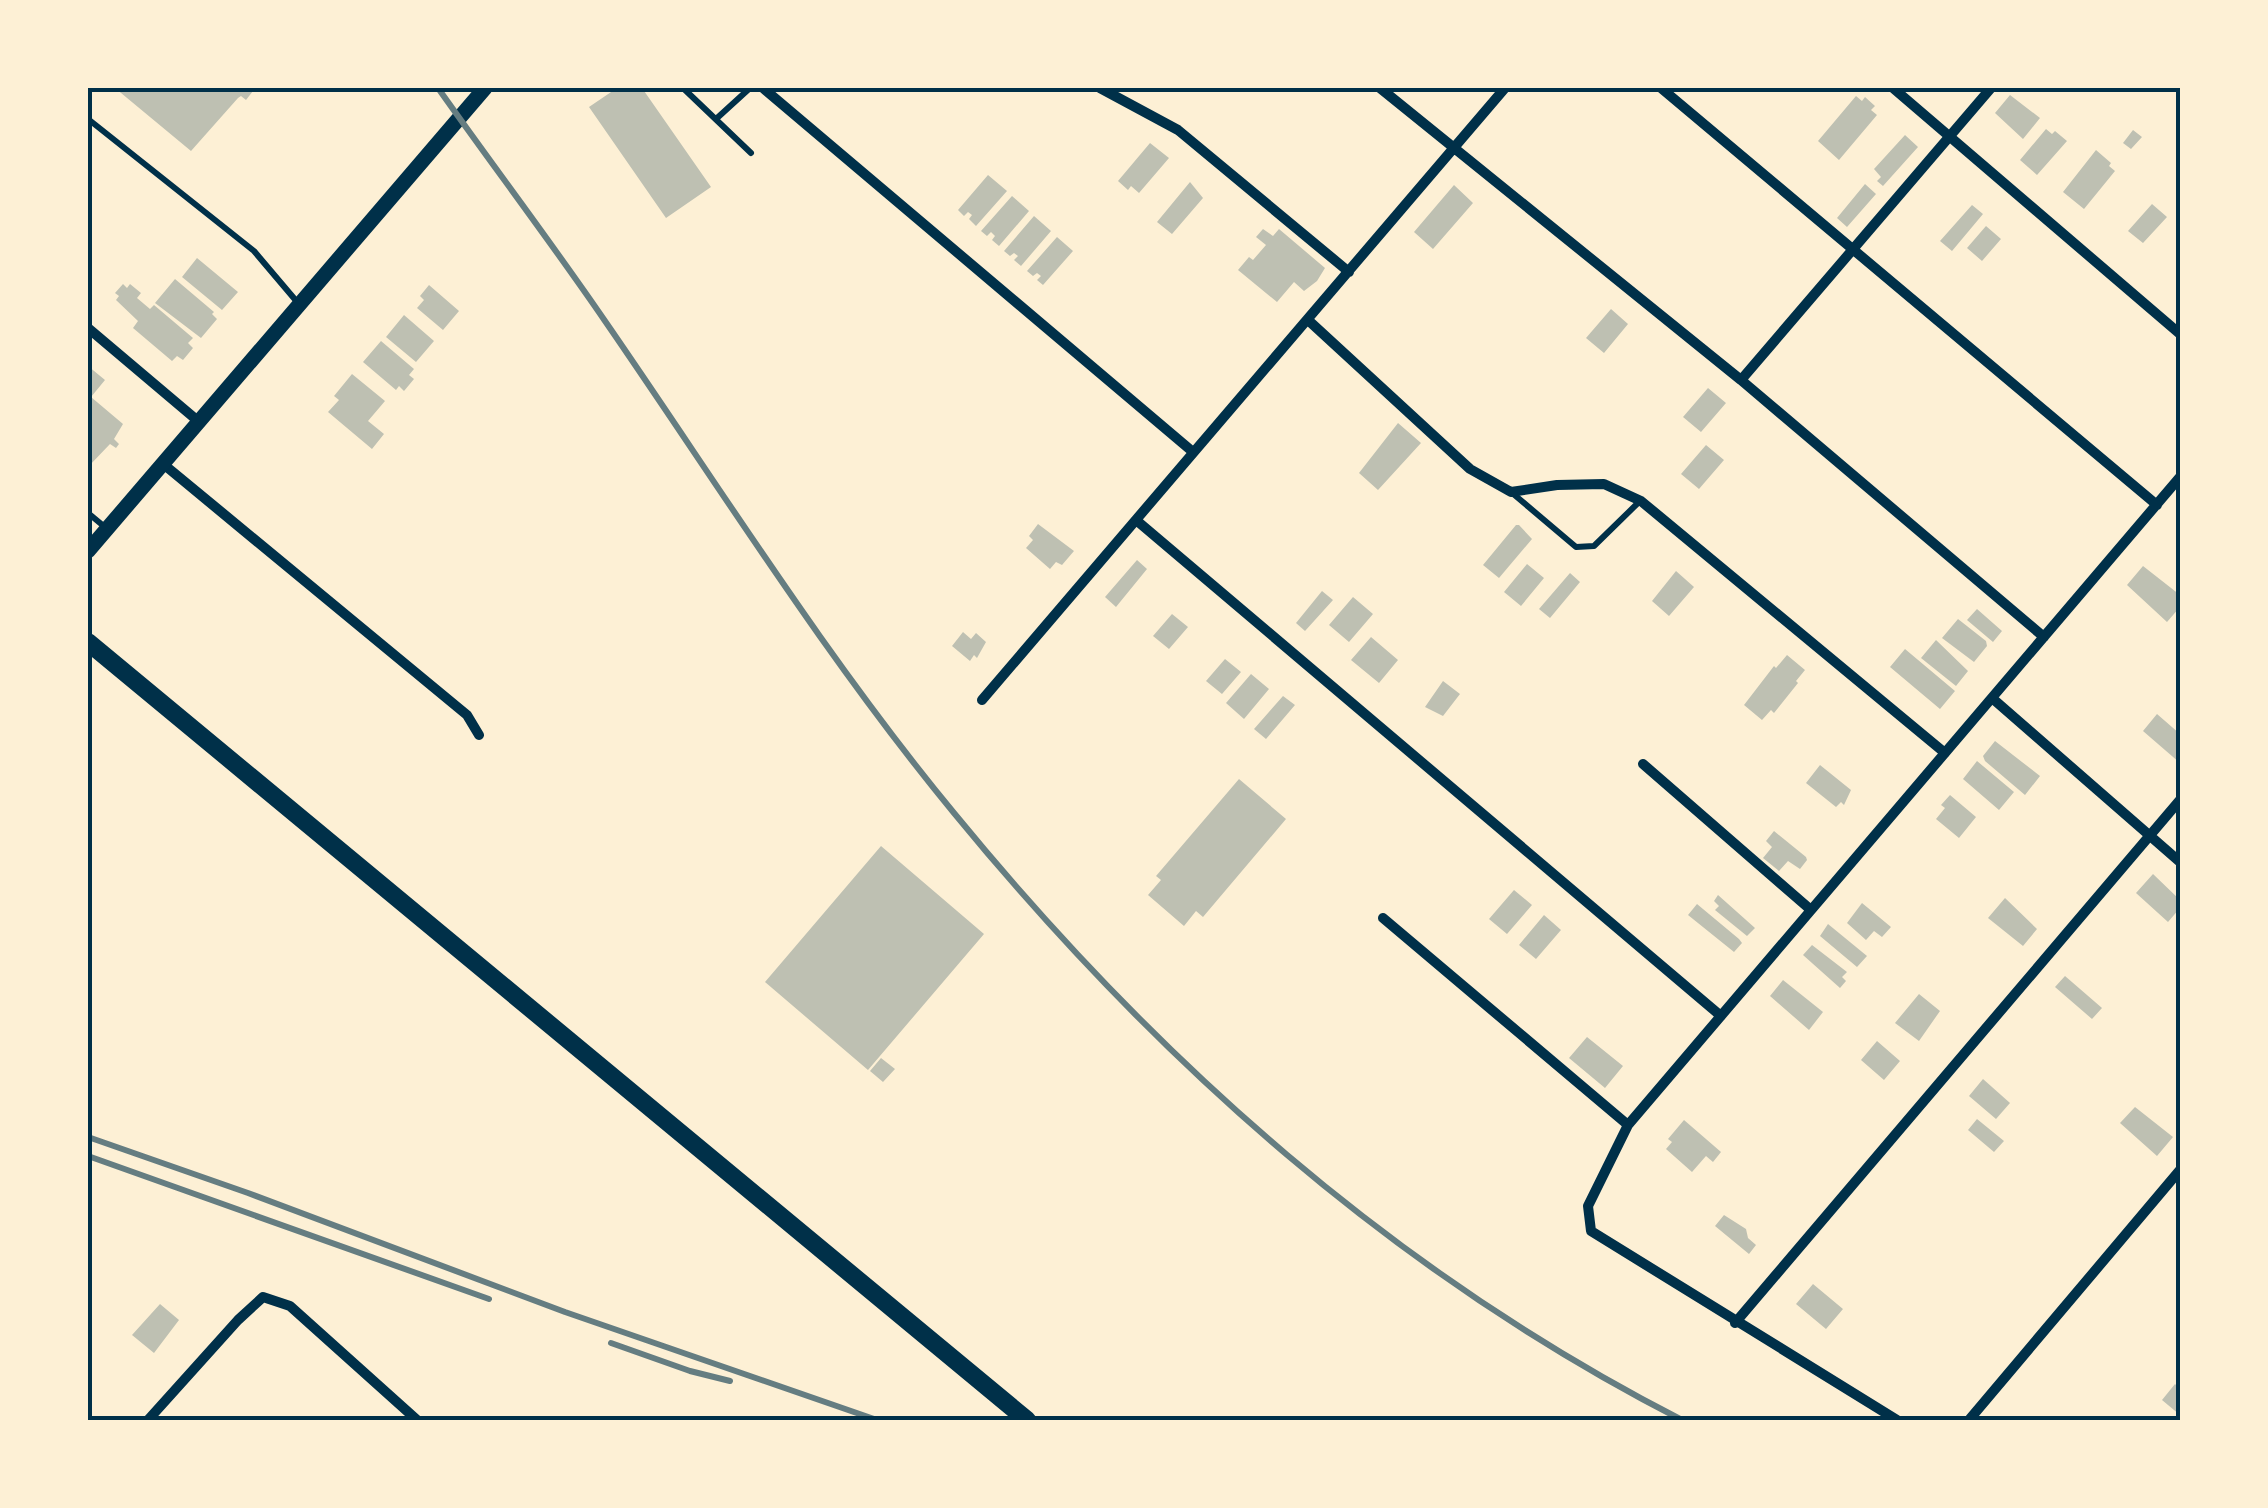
<svg xmlns="http://www.w3.org/2000/svg" width="2268" height="1508" viewBox="0 0 2268 1508" font-family="'IBM Plex Serif',serif">
<style>
.building{fill:#bec0b2}
.lines{fill:none;stroke-linecap:round;stroke-linejoin:round}
.service{stroke:#003049;stroke-width:6}
.minor{stroke:#003049;stroke-width:10}
.secondary{stroke:#003049;stroke-width:15}
.primary{stroke:#003049;stroke-width:18}
.rail{stroke:#657d81;stroke-width:6}
.neatline{fill:none;stroke:#003049;stroke-width:4}
</style>
<rect width="100%" height="100%" fill="#fdf0d5"/>
<path class="building" d="M115,88H249L253,91L246,100L241,96L238,98L191,151Z
M617,88H642L711,187L666,218L589,107Z
M2010,95L2040,118L2023,139L1995,113Z
M1856,96L1862,101L1865,97L1875,106L1871,110L1877,115L1839,160L1818,141Z
M2046,129L2052,134L2055,131L2067,141L2037,175L2020,160Z
M2133,130L2142,137L2131,149L2123,143Z
M1905,135L1918,147L1883,186L1877,181L1881,177L1874,169Z
M1150,143L1169,158L1139,193L1131,186L1128,190L1118,181Z
M2096,150L2111,163L2109,166L2115,171L2084,209L2063,192Z
M988,175L1007,191L976,226L969,219L972,215L968,212L964,216L958,210Z
M1190,182L1203,198L1172,234L1157,222Z
M1865,184L1876,194L1847,227L1837,218Z
M1454,185L1473,203L1433,249L1414,232Z
M1012,196L1029,211L999,246L992,240L995,236L991,232L987,236L981,231Z
M2152,204L2167,217L2143,243L2128,231Z
M1972,205L1983,214L1952,251L1940,241Z
M1034,216L1051,231L1021,266L1014,260L1018,256L1014,253L1010,256L1004,251Z
M1986,226L2001,239L1982,261L1967,248Z
M1263,229L1273,236L1279,229L1325,268L1317,281L1304,291L1294,282L1277,302L1238,270L1249,257L1253,260L1266,245L1256,237Z
M1057,237L1073,251L1043,285L1037,280L1041,276L1037,273L1033,276L1027,271Z
M197,258L238,292L222,310L182,277Z
M175,279L214,312L212,314L217,319L201,338L155,303Z
M123,284L127,288L130,284L141,293L137,298L150,309L154,305L193,338L188,343L193,348L183,360L177,356L172,361L133,328L138,321L116,300L119,296L115,293Z
M429,285L459,311L443,330L417,308L424,300L420,296Z
M1611,309L1628,324L1604,353L1586,338Z
M404,315L434,341L416,362L386,337Z
M381,341L414,369L409,375L414,379L404,391L399,386L396,390L363,362Z
M88,366L105,380L91,397L123,424L114,439L119,444L116,448L110,444L88,467Z
M352,374L385,401L368,421L384,434L372,449L328,412L339,400L334,396Z
M1708,388L1726,403L1701,432L1683,417Z
M1398,423L1421,443L1378,490L1359,473Z
M1706,445L1724,460L1699,489L1681,474Z
M1038,524L1074,551L1062,565L1056,562L1050,569L1026,548L1033,540L1029,536Z
M1516,525H1519L1532,539L1499,578L1483,565Z
M1137,560L1147,569L1116,607L1105,597Z
M1527,564L1544,578L1521,606L1504,592Z
M2143,566L2180,595V607L2167,622L2127,585Z
M1676,571L1694,587L1669,616L1652,601Z
M1570,573L1580,582L1550,618L1539,609Z
M1322,591L1333,600L1305,631L1296,623Z
M1353,597L1373,614L1349,642L1329,625Z
M1977,609L2002,631L1993,642L1967,620Z
M1172,614L1188,627L1169,649L1153,636Z
M1958,619L1986,641L1987,646L1974,662L1942,638Z
M963,632L971,639L976,633L986,642L977,658L974,655L970,661L952,646Z
M1371,637L1398,660L1379,683L1351,660Z
M1936,640L1968,671L1956,686L1921,658Z
M1905,649L1955,691L1940,709L1890,667Z
M1787,655L1805,670L1796,681L1798,683L1774,713L1771,710L1762,720L1744,705L1774,666L1776,668Z
M1225,659L1241,672L1222,694L1206,681Z
M1251,674L1269,689L1244,719L1226,703Z
M1443,681L1460,694L1443,716L1425,707Z
M1283,696L1295,705L1266,739L1254,729Z
M2157,714L2180,734V763L2143,731Z
M1995,741L2040,776L2025,795L1985,761L1983,756Z
M1977,761L2014,792L1999,810L1963,779Z
M1820,765L1851,790L1844,805L1841,802L1836,807L1806,783Z
M1239,779L1286,819L1203,917L1196,911L1184,926L1148,895L1161,880L1156,876Z
M1950,795L1976,817L1959,838L1936,819L1945,808L1941,805Z
M1774,831L1806,857L1807,860L1800,869L1788,861L1779,871L1763,858L1772,847L1766,841Z
M881,846L984,934L868,1070L765,982Z
M2153,874L2180,900V908L2168,922L2136,893Z
M1514,890L1532,905L1507,934L1489,919Z
M1718,895L1755,928L1747,936L1715,910L1719,906L1714,901Z
M2005,898L2037,929L2023,946L1988,918Z
M1862,903L1891,927L1882,937L1874,931L1866,940L1847,923Z
M1697,904L1739,939L1742,943L1734,952L1688,915Z
M1544,915L1561,930L1536,959L1519,945Z
M1828,924L1867,956L1857,967L1820,936Z
M1812,945L1847,972L1842,977L1846,981L1840,988L1803,955Z
M2065,976L2102,1008L2092,1019L2055,987Z
M1783,980L1823,1012L1809,1030L1770,996Z
M1919,994L1940,1011L1919,1041L1895,1023Z
M1587,1037L1623,1066L1605,1088L1569,1058Z
M1877,1041L1900,1061L1884,1080L1861,1060Z
M881,1058L895,1069L883,1082L870,1071Z
M1983,1079L2010,1103L1996,1119L1969,1096Z
M2135,1107L2173,1137L2157,1156L2120,1123Z
M1977,1119L2004,1141L1994,1152L1968,1130Z
M1684,1120L1721,1152L1713,1162L1706,1156L1692,1172L1666,1149L1672,1142L1668,1139Z
M1724,1215L1746,1229L1748,1238L1756,1245L1749,1254L1715,1226Z
M1813,1284L1843,1309L1826,1329L1796,1304Z
M160,1304L179,1320L154,1353L132,1335Z
M2175,1384L2180,1389V1415L2162,1400Z"/>
<g class="lines">
<path class="service" d="M683,88L751,153
M88,119L254,251L298,303
M716,119L750,88
M1511,492L1576,547L1594,546L1640,501
M88,513L106,528"/>
<path class="minor" d="M763,88L1193,452
M1100,88L1178,130L1349,272
M1380,88L1741,380L2044,637
M1661,88L2157,505
M1893,88L2180,334
M1308,320L1470,469L1511,492L1557,485L1604,484L1641,501L1945,753
M88,328L198,421
M1741,380L1991,88
M162,463L467,715L479,735
M1136,520L1721,1016
M1992,698L2180,862
M982,700L1505,88
M1643,764L1811,910
M1383,918L1628,1125
M1735,1323L2180,800
M148,1420L238,1320L263,1297L290,1306L417,1420
M1897,1420L1591,1231L1588,1206L1628,1125L2180,477
M1969,1420L2180,1170"/>
<path class="secondary" d="M88,551L485,88"/>
<path class="primary" d="M88,642L1027,1420"/>
<path class="rail" d="M438,88C493,166 551,242 605,321C719,486 826,658 954,813C1158,1062 1395,1273 1682,1420
M88,1137L248,1193L565,1312L877,1420
M88,1156L489,1299
M611,1343L690,1371L730,1381"/>
</g>
<rect width="2268" height="1508" fill="none" stroke="#fdf0d5" stroke-width="180"/>
<rect x="90" y="90" width="2088" height="1328" class="neatline"/>
</svg>
